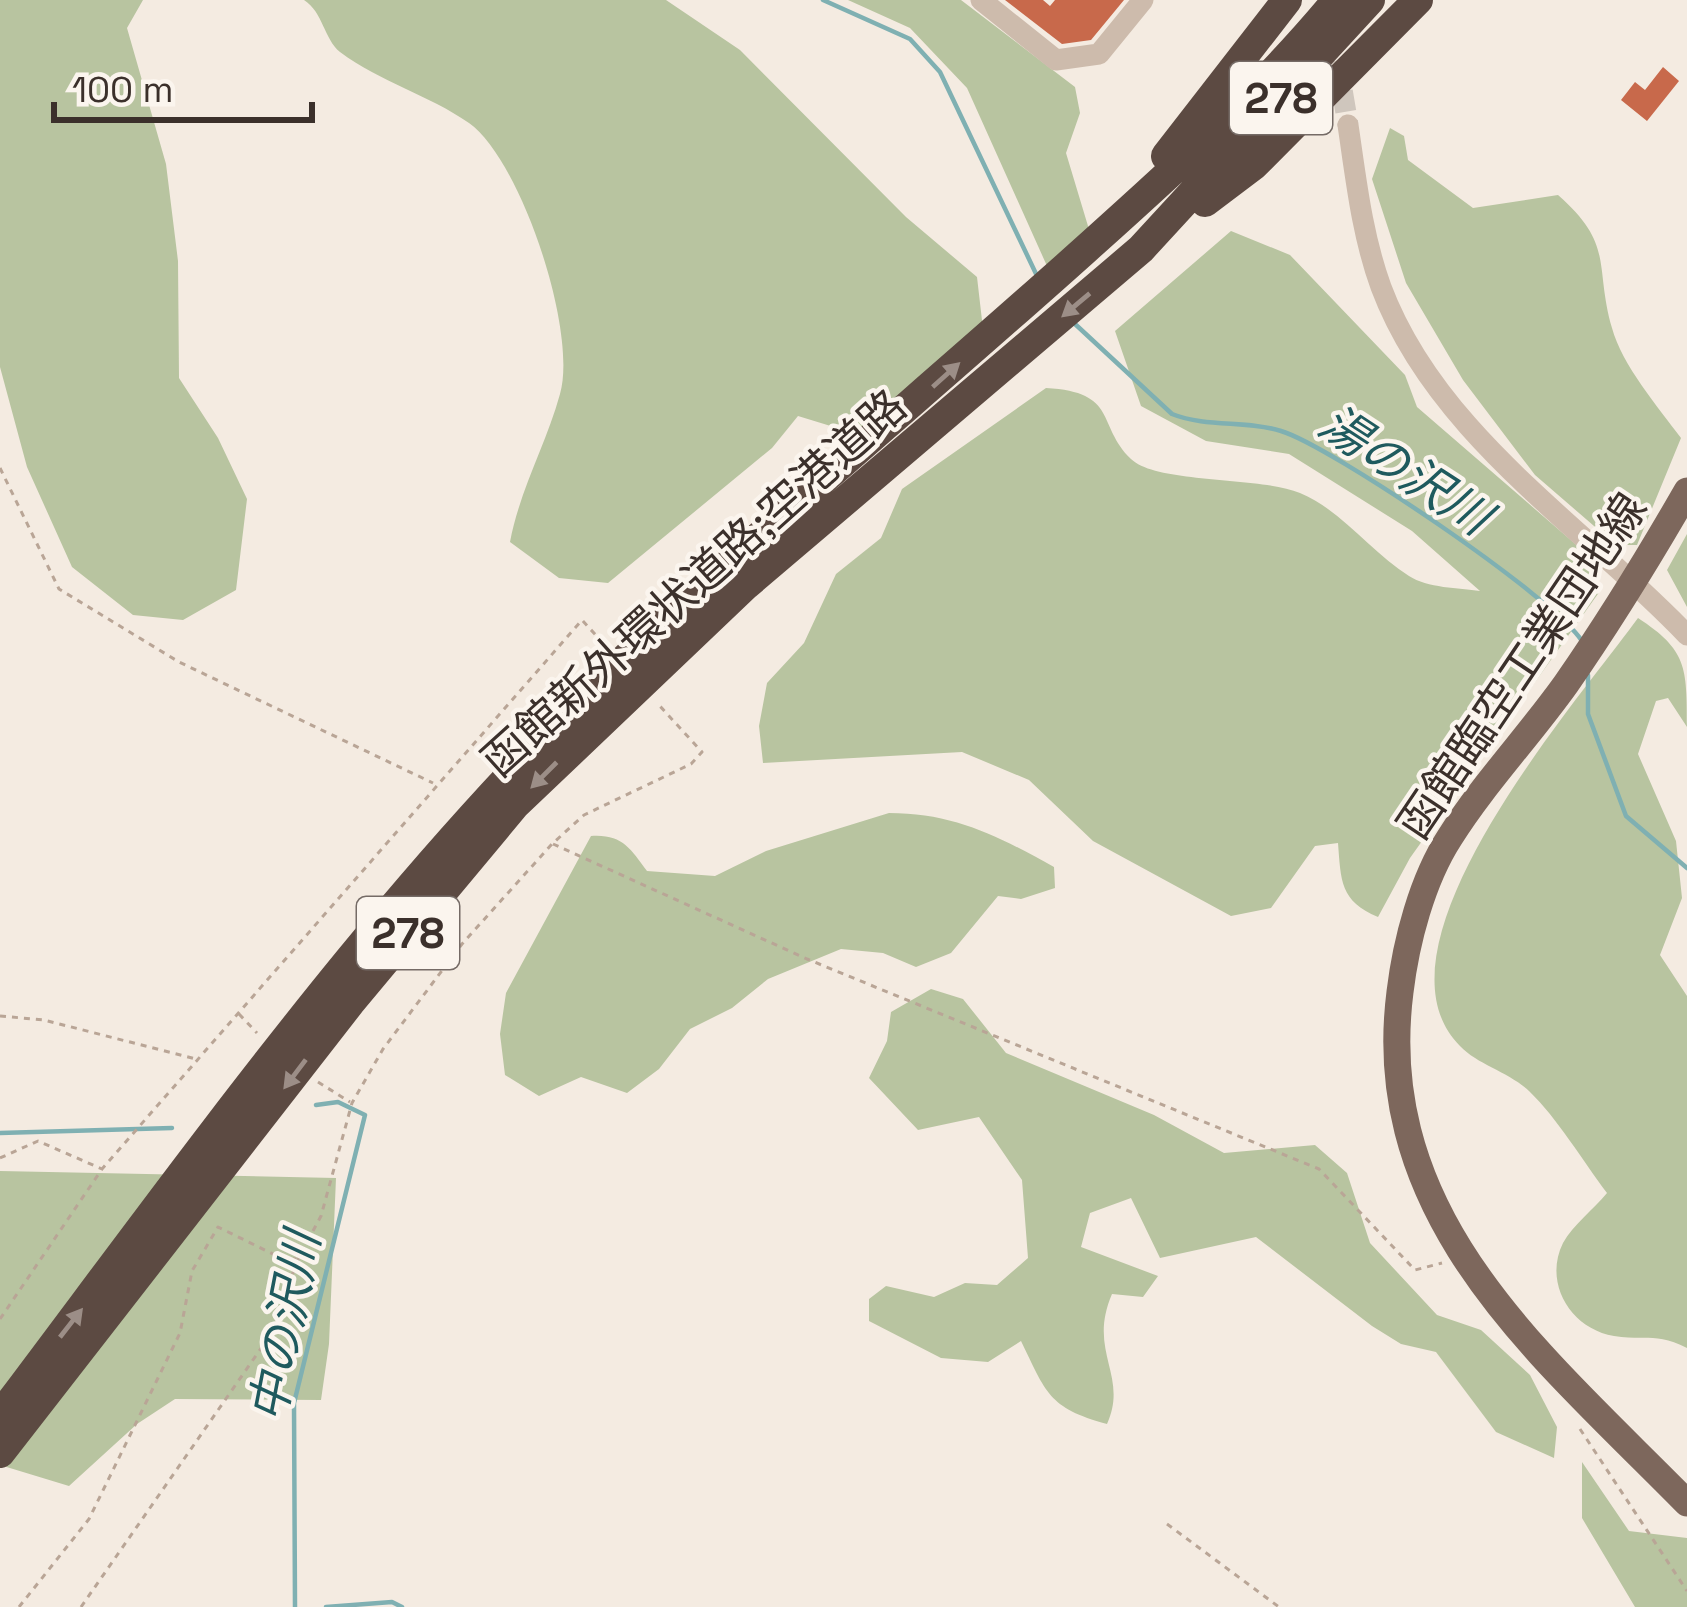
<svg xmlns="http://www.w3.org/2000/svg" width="1687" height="1607" viewBox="0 0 1687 1607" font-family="'Space Grotesk','Noto Sans JP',sans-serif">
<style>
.green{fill:#b8c4a0}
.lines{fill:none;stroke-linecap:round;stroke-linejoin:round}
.stream{stroke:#7fb0b2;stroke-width:4.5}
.building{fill:#c8694b}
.minor-tunnel{stroke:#cfc6bd;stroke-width:21;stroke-dasharray:21 10;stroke-linecap:butt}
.path{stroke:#b9a596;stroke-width:3;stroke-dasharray:6 6;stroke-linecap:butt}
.minor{stroke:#cdbbac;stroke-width:21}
.major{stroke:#7d675c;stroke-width:27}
.highway{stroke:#5c4a42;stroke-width:30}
.oneway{fill:#9c8e87}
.labels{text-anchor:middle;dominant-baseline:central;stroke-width:9;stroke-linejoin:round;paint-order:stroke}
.shield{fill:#fbf5ee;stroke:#756b66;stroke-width:3}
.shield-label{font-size:42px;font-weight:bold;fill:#3b302b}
.street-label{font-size:45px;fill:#3b302b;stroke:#fbf5ee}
.water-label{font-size:48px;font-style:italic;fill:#1f5a5e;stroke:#fbf5ee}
</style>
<rect width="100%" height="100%" fill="#f4ebe1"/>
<path class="green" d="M0,0H143L127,28L166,164L178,261L179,378L218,438L247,499L236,590L183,620L133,615L72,567L27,467L0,367Z
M304,0H666L740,50L906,217L977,277L983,329L860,435L798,416L772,448L608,583L559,578L510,542C520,489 546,445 560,394C578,332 521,160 469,123C429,95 380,82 340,52C324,39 323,12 304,0Z
M848,0H961L1075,87L1080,113L1066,153L1091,236L1047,266L967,88L910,28Z
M1390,128L1404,136L1408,160L1473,208L1558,195C1615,245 1594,265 1612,328C1622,365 1658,407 1681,438L1637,545H1616L1535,475L1463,380L1406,283L1372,179Z
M1231,231L1290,255L1405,375L1417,407L1595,561L1600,591L1410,858L1378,917C1340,901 1341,881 1338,843L1315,846L1271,908L1231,916L1093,841L1029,780L962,752L763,763L759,726L767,683L804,643L836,574L881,538L902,489L1046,388C1119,392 1096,425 1131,459C1157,484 1258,476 1300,493C1340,509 1372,553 1409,576C1427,588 1459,588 1480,591L1412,531L1289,454L1206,441L1141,406L1115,331Z
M1687,534V607L1667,570Z
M1638,618C1687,650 1687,667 1687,727L1668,698L1656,701L1638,754L1676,841L1682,898L1660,955L1687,996V1348C1656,1332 1645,1341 1614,1336C1571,1329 1543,1283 1563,1243C1573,1225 1594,1209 1607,1193C1582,1160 1558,1119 1529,1091C1509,1072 1478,1065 1460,1046C1361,947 1578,701 1638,618Z
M889,813C954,813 998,836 1054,867L1055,888L1021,899L998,896L951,953L916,967L883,953L841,949L768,979L732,1008L690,1029L659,1069L627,1093L581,1077L539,1096L505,1075L500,1034L506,993L591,836C622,834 630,848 647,871L715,876L766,851Z
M931,989L963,999L1006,1053L1154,1115L1224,1153L1315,1145L1347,1173L1370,1243L1437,1315L1481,1330L1530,1375L1557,1427L1554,1458L1496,1432L1436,1352L1401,1344L1372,1326L1256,1237L1160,1258L1131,1198L1090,1213L1081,1247L1158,1276L1143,1297L1112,1294C1087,1352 1129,1375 1107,1424C1048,1408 1046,1392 1021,1341L988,1362L941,1358L869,1321V1299L886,1286L934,1297L965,1283L997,1285L1028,1258L1022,1180L979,1117L918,1130L869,1078L887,1041L891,1012Z
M0,1171L336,1178L329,1344L321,1400L175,1399L137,1424L69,1486L0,1465Z
M1582,1462L1629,1531L1687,1538V1607H1635L1582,1518Z"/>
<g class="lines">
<path class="stream" d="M823,0L910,39L940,72L1038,278
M1075,324L1172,414C1207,428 1246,420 1281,431C1331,446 1555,598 1582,641
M1588,675V714L1626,816L1687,868
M0,1133L172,1128
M295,1607L294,1403L365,1115L338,1102L316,1105
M326,1607L392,1602L402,1607"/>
</g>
<path class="building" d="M1005,0H1043L1050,6L1055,0H1124L1091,40L1062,44Z
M1663,67L1679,81L1647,121L1621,100L1635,82L1645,90Z"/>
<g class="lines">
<path class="minor-tunnel" d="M1332,30L1348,125"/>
<path class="path" d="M0,468L59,589L179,662L433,783
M553,844L807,959L1319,1169L1415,1270L1442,1263
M239,1014L257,1033
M0,1016L44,1020L196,1059
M318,1082L350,1102
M0,1158L38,1141L102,1169
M0,1319L102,1169L582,620L603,643
M1580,1429L1687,1591
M1167,1524L1279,1607
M19,1607L89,1519L180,1333L192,1271L218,1227L279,1257L296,1259
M81,1607L271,1334L298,1259L321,1216L352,1103L383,1049L462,944L552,844L584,815L691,764L702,752L658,704"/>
<path class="minor" d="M981,0L1056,60L1099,54L1143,0
M1348,125C1356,179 1362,235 1381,287C1436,434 1582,525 1687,635"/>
<path class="major" d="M1687,491C1649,557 1609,622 1566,684C1529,736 1484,783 1450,837C1422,880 1406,942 1400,992C1371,1220 1544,1357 1687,1503"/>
<path class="highway" d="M1166,156L1287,0
M1205,202L1254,165L1418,0
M0,1416C203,1147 398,870 645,640C789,506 940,380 1086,249C1173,171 1262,91 1337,0
M0,1453L350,1003L515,805L746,585L1141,249L1370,0"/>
</g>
<defs><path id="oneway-solid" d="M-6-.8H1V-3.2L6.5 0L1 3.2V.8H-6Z" transform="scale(3)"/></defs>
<g class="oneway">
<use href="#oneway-solid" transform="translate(1076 305) rotate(140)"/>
<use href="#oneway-solid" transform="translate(946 375) rotate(-42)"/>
<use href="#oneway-solid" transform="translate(544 775) rotate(135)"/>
<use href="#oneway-solid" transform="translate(295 1074) rotate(127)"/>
<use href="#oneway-solid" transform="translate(71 1323) rotate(-52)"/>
</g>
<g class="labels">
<g class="shield">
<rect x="1230" y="62" width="102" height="72" rx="9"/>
<rect x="357" y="897" width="102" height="72" rx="9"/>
</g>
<g class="shield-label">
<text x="1281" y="98">278</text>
<text x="408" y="933">278</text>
</g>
<g class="street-label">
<text transform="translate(694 583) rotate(-42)">函館新外環状道路;空港道路</text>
<text transform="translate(1522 666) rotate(-56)">函館臨空工業団地線</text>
</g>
<g class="water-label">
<text transform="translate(1405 470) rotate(33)">湯の沢川</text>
<text transform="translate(285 1327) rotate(-79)">中の沢川</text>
</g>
</g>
<path d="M54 102v18h258v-18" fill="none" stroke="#3b302b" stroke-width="6"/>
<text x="72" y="102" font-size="36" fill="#3b302b" stroke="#fbf5ee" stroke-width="9" paint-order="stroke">100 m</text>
</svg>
